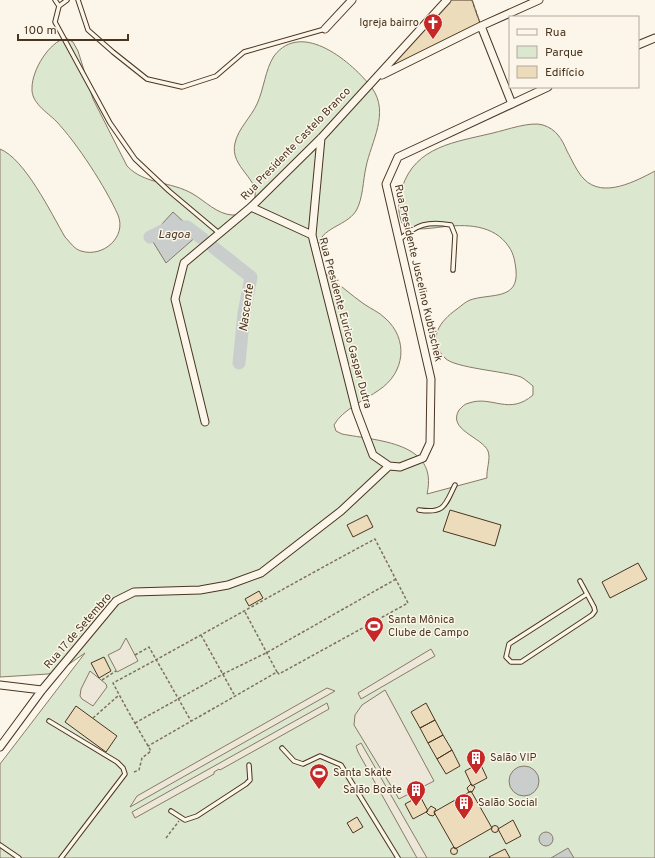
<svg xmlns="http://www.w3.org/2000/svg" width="655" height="858" viewBox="0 0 655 858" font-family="Overpass,sans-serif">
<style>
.green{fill:#dce7d0;stroke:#887966}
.parking{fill:#ede7d9;stroke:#887966}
.water{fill:#c9cecd;stroke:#887966}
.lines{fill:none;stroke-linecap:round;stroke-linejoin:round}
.river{stroke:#c9cecd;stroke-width:13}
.building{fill:#ecdcbc;stroke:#4a3520}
.service-casing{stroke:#4a3520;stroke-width:5.5}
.minor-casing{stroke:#4a3520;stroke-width:9}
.path{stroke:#7f6f5c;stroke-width:1.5;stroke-dasharray:3 2;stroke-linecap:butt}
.service{stroke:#fbf6e9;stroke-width:3.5}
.minor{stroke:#fbf6e9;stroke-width:7}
.labels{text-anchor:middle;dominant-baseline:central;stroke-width:3;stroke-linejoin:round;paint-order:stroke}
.poi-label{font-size:11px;fill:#4a3520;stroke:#fbf6e9;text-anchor:start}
.street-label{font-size:11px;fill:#4a3520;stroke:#fbf6e9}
.water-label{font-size:12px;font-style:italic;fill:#4a3520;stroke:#fbf6e9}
</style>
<rect width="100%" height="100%" fill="#fbf6e9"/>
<path class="green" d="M66,38L73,42L78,51L93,99L127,166C145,185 171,181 193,194C205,201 217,214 232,215C241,216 251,209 254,200C262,179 229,168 235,143C238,129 251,117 257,104C264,89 265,70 274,56C302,19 353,63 372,88C390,113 371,142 366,167C363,180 363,199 356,211C345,228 314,228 319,253C321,261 322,267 326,274C339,284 351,295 364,304C371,309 379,312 385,318C409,339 405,373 379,390C365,400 342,410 334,425L336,431L342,434C378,441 439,442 427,494L487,478C486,470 491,459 488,451C482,437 447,430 459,410C462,407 464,404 469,403C492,395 509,416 533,395V386C529,383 525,379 521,377C504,371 454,368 445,358C426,339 440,321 457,309C461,306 465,302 470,300C490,293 519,301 516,270C515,262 514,254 509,247C494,224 465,224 441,227C432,228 422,230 413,228C410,227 406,225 402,223C397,210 398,201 402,188C415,146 456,142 493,133C506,130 531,121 543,125C556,129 562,139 567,151C572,160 577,172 584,179C603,199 636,181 655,171V858H0V764L85,653L59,671L48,674L0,677V149C25,159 51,213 65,237C70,242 74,249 81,251C103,258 127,237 118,215C106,188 77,143 56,121C47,112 31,103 32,88C32,70 49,42 66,38Z"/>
<path class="parking" d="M126,638L138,661L117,672L108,655L120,649Z
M431,649L435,656L361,699L358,693Z
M90,671L106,684L107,687L93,706L82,699L80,696L81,689Z
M327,688L335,691L130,807L137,796Z
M385,690L434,781L399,799L354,725L355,715L362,705Z
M327,703L329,709L220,770L219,769L214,772V774L135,818L132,812Z
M361,743L427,858H417L358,752L356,746Z"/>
<path class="water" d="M173,212L198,235L166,263L150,237Z
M509 781a15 15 0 1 1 30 0a15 15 0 1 1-30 0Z
M539 839a7 7 0 1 1 14 0a7 7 0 1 1-14 0Z
M568,848L574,858H551Z"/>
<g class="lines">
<path class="river" d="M150,237L170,227H187L203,239
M213,247L251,277L244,313L239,363"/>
</g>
<path class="building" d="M447,0H472L481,26L384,74Z
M450,510L501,525L495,546L443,531Z
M367,515L373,527L353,537L347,525Z
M638,563L647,579L610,598L602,582Z
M259,591L263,598L249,606L245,599Z
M104,657L111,671L99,678L91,663Z
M426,703L435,720L420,728L411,712Z
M76,706L117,736L106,752L65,722Z
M435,720L443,735L428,743L420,728Z
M443,735L452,750L437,759L428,743Z
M452,750L460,766L446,774L437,759Z
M480,763L487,778L472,786L465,771Z
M471,784L475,787L472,792H469L467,788Z
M471,791L492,828L455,849L434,812Z
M420,796L428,811L413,819L405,804Z
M431,806L436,809L434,812L435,814L433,816L429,815L426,812Z
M357,817L363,827L353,833L347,823Z
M513,820L521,836L506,844L498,829Z
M491.5 829a3.5 3.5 0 1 1 7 0a3.5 3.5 0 1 1-7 0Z
M450.5 851a3.5 3.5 0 1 1 7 0a3.5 3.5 0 1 1-7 0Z
M505,849L510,858H490L489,857Z"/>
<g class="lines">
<defs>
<path id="service" d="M55,0L59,6
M67,0L59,6L55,22L110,123L135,159L169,191L219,233
M78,0L88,30L113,52L147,79L182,87L216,76L244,52L325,29
M399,240C417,224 428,221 451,225L455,235L453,270
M419,510C445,514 445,505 455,485
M580,581L594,607L595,611L592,615L521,662H511L506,657L509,644L587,594
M49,721L117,762L123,768L125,774L61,858
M282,748L294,761L303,764L320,756L341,765L398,858
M171,811L185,820L197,816L246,784L250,780L249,765
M0,845L19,858"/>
<path id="minor" d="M481,26L512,104
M325,29L352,0
M638,45L655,38
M382,75L481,26L539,0
M251,207L312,235L356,410L373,455L389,466L400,467L423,458L430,443L431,379L386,184L398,157L548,87
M312,235L321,138
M205,422L175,299L184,263L251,207L321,138L447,0
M0,685L42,690
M0,747L42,690L116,601L134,592L200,590L228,585L261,573L341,511L389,466"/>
</defs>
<use href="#service" class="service-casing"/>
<use href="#minor" class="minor-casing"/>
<path class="path" d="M472,0L479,20
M245,612L277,672
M201,635L235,696
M135,655L149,647L191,721
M102,680L116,671
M93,718L119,695
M135,723L223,674L266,653L396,579
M134,772L139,770L142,758L151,751C138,729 125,706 113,683C201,636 287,586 375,539L408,603L279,674L277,672L148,746
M166,838L179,821"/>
<use href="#service" class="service"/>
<use href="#minor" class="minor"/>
</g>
<defs>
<symbol id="church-pin" viewBox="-11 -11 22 30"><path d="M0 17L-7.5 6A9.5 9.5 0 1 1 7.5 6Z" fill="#c62828" stroke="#fbf6e9"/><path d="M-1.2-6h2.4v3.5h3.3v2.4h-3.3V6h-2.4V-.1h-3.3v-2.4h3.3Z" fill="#fff"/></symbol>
<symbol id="stadium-pin" viewBox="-11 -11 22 30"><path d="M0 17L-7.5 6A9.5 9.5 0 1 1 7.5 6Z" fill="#c62828" stroke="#fbf6e9"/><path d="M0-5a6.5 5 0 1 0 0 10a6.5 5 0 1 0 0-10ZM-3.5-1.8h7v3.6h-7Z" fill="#fff"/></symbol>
<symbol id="building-pin" viewBox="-11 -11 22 30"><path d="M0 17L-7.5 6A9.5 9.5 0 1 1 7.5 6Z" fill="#c62828" stroke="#fbf6e9"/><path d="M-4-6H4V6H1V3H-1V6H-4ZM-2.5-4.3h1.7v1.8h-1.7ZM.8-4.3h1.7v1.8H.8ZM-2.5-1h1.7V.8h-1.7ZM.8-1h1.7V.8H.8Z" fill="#fff"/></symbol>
</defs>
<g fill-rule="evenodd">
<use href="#church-pin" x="422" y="12" width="22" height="30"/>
<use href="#stadium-pin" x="363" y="615" width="22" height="30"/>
<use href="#building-pin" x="465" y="747" width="22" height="30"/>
<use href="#stadium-pin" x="308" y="762" width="22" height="30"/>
<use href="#building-pin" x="405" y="779" width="22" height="30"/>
<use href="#building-pin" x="453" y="792" width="22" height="30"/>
</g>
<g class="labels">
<g class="poi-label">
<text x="419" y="23" text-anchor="end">Igreja bairro</text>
<text x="388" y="620">Santa Mônica<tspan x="388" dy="13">Clube de Campo</tspan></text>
<text x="490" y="758">Salão VIP</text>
<text x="333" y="773">Santa Skate</text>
<text x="402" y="790" text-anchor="end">Salão Boate</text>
<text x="478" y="803">Salão Social</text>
</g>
<g class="street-label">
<text transform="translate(296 144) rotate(-46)">Rua Presidente Castelo Branco</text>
<text transform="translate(418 273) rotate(77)">Rua Presidente Juscelino Kubtischek</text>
<text transform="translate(345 323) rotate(75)">Rua Presidente Eurico Gaspar Dutra</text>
<text transform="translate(78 631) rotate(-49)">Rua 17 de Setembro</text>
</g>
<g class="water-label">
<text x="174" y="235">Lagoa</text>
<text transform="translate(247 308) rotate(-82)">Nascente</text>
</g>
</g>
<rect x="509" y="16" width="130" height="72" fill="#fbf6e9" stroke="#b4a999"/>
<rect x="517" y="29" width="20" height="6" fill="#fbf6e9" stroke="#b4a999"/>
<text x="545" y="36" font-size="12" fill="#4a3520">Rua</text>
<rect x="517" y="46" width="20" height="12" fill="#dce7d0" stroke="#b4a999"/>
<text x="545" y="56" font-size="12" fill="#4a3520">Parque</text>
<rect x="517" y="66" width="20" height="12" fill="#ecdcbc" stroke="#b4a999"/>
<text x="545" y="76" font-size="12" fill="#4a3520">Edifício</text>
<path d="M18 34v6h110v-6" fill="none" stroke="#4a3520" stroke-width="2"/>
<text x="24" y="34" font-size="12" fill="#4a3520" stroke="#fbf6e9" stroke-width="3" paint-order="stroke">100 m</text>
</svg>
